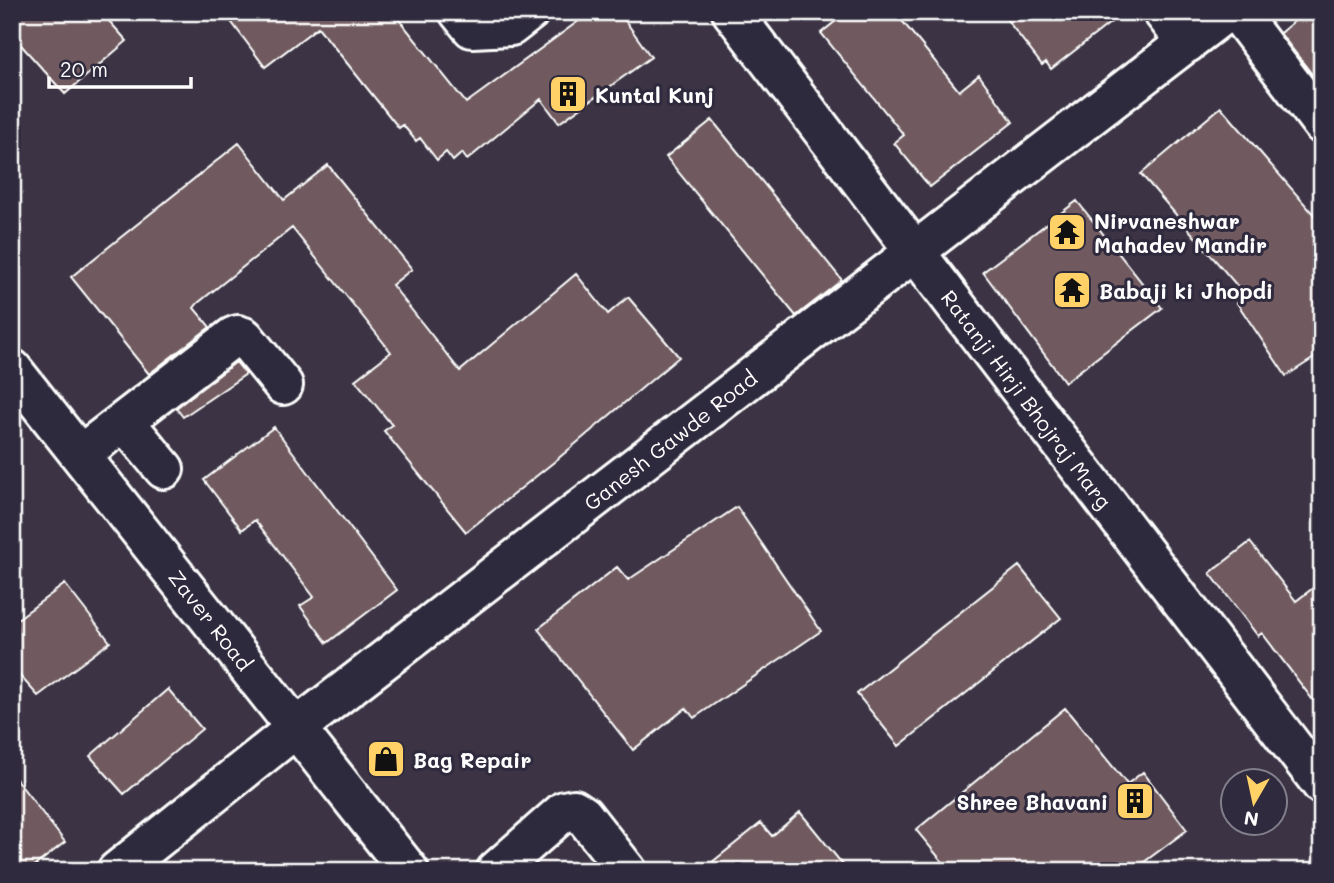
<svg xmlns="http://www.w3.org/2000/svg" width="1334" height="883" viewBox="0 0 1334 883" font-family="Mali,sans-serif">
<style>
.building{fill:#6f5a5e;stroke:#fff;stroke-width:2}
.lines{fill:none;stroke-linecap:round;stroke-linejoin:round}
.minor-casing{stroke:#fff;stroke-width:44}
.minor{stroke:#2f2a3d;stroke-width:38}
.labels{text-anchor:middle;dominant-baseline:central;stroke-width:6;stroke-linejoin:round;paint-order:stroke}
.poi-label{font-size:21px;font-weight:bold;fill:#fff;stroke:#2f2a3d;text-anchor:start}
.street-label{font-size:21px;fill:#fff;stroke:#2f2a3d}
</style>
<rect width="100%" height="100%" fill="#3c3444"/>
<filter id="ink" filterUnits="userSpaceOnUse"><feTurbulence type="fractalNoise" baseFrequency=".0143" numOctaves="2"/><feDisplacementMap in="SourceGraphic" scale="14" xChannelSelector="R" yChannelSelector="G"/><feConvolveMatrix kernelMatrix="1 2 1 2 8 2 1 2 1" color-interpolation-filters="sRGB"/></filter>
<g filter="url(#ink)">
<path class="building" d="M12,12H101L127,41L65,94L12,35Z
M224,12H393L466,103L591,12H619L651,57L559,123L541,99L467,160L462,153L453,161L446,152L437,160L420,138L416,141L403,125L399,128L318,27L265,67Z
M847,12H895L959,91L979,75L1013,122L930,187L894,143L904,135L821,33Z
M1001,12H1124L1051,69L1046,62L1042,65Z
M1305,12H1322V87L1280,33Z
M1221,107L1322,224V353L1286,376L1237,303L1246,296L1141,174Z
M712,120L842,280L796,316L666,157Z
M239,143L284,200L328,165L412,269L392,285L460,371L576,274L608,314L628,297L679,357L554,462L466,532L384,431L392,425L355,380L391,352L292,228L198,303L194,308L210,327L149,374L71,277Z
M1077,201L1162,308L1065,382L983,272Z
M236,362L246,374L183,417L176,408Z
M274,427L397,590L327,643L300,606L314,597L255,520L242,530L204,480Z
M737,507L821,631L694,718L686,708L633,750L538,629L617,567L628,580Z
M1250,542L1296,601L1322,581V712L1262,633L1258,636L1210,573Z
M1019,566L1061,618L899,746L857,694Z
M65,584L110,642L38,696L12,667V623Z
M168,689L202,729L124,794L90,756Z
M1065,708L1127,784L1143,772L1187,830L1132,871H950L916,830Z
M12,774L65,842L28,871H12Z
M800,812L848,871H701L761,823L772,836Z"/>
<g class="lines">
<defs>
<path id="minor" d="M459,12L472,28L511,26L529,12
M732,12L1322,785
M1163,12L1187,43
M1237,12L1322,124
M12,369L409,871
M124,421L164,469
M80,455L233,337L238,335L244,337L283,385
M117,871L296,728L1226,12
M496,871L564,811L574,809L583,815L627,871"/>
</defs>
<use href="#minor" class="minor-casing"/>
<use href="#minor" class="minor"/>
</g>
</g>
<defs>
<symbol id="building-square" viewBox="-11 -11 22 22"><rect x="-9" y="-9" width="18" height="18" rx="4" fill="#ffd166" stroke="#2f2a3d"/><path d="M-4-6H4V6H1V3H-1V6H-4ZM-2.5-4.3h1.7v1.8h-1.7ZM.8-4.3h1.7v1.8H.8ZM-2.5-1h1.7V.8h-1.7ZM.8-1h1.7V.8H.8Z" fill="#111"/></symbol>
<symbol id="temple-square" viewBox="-11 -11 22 22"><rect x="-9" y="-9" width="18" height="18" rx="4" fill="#ffd166" stroke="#2f2a3d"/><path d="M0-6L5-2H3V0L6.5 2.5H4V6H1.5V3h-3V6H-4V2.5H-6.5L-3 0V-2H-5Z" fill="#111"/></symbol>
<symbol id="shop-square" viewBox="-11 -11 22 22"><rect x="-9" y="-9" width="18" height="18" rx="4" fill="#ffd166" stroke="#2f2a3d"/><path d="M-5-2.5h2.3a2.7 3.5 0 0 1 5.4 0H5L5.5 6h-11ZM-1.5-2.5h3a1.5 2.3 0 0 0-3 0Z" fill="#111"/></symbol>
</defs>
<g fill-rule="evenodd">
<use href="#building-square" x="546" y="72" width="44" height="44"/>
<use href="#temple-square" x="1045" y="210" width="44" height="44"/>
<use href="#temple-square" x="1050" y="268" width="44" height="44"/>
<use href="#shop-square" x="364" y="737" width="44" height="44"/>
<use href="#building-square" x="1113" y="779" width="44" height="44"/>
</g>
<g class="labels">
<g class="poi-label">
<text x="595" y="94">Kuntal Kunj</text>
<text x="1094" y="220">Nirvaneshwar<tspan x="1094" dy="24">Mahadev Mandir</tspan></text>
<text x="1099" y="290">Babaji ki Jhopdi</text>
<text x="413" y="759">Bag Repair</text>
<text x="1108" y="801" text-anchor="end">Shree Bhavani</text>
</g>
<g class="street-label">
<text transform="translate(1027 399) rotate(53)">Ratanji Hirji Bhojraj Marg</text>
<text transform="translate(670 440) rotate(-38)">Ganesh Gawde Road</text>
<text transform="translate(211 620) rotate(52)">Zaver Road</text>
</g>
</g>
<rect width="1334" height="883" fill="none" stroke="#2f2a3d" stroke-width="42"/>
<rect x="21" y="21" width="1292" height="841" fill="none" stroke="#fff" stroke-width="2.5" filter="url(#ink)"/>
<g transform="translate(1254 802) rotate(189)"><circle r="33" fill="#2f2a3d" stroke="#827f8b" stroke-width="2"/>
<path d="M0-5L12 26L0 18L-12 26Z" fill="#ffd166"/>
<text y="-10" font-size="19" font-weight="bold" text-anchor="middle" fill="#ffffff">N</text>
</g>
<path d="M49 77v10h142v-10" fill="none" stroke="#ffffff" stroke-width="3.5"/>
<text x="60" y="77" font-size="21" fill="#ffffff" stroke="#2f2a3d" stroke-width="5" paint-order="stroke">20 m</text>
</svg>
